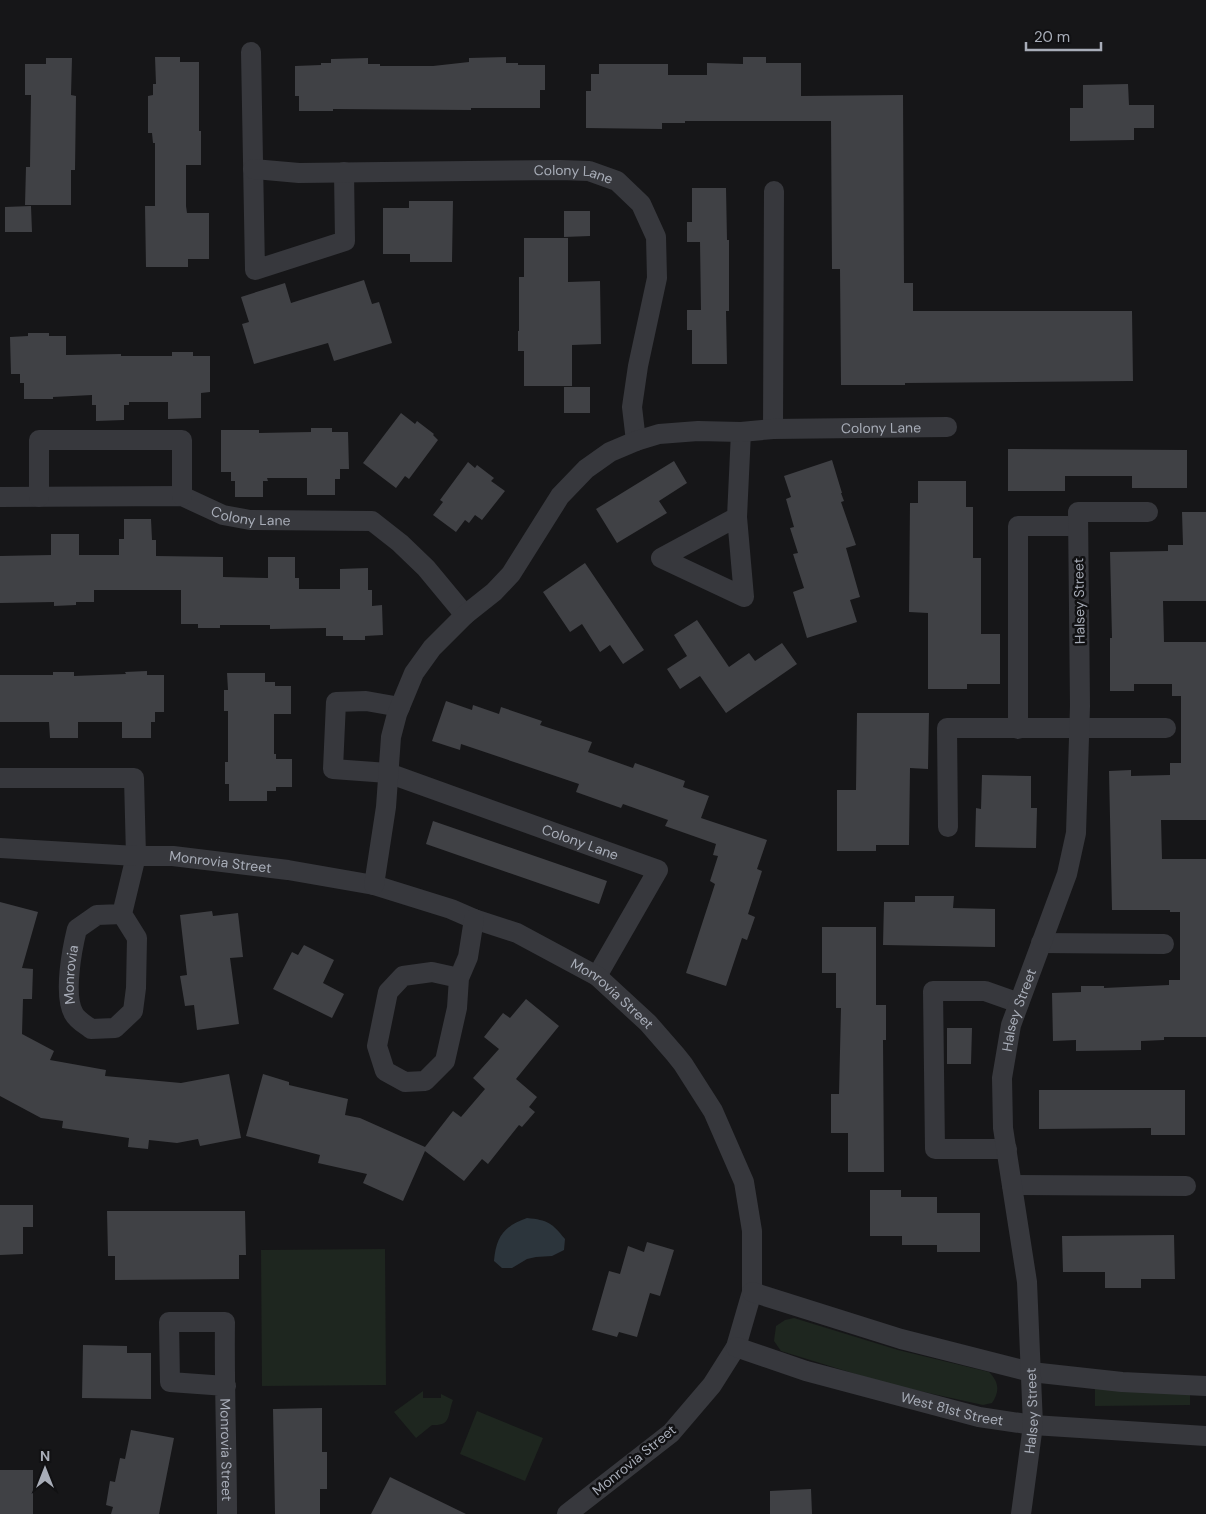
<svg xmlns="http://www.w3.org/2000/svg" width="1206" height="1514" viewBox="0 0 1206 1514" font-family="'DM Sans',sans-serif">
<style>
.green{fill:#1e261f}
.water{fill:#2c353c}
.building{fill:#404145}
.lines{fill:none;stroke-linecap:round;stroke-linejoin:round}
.street{stroke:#37383d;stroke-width:20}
.labels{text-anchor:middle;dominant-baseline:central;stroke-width:5;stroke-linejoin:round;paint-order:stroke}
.street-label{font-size:14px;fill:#a8adb8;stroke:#111113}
</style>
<rect width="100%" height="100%" fill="#161618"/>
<path class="green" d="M385,1249L386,1385L262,1386L261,1250Z
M794,1318L898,1350L989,1372C999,1382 1000,1391 992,1403L983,1405L888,1384L781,1351L774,1341L776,1326L785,1320Z
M1095,1388L1190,1392V1405L1095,1406Z
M423,1391V1398H441V1394L453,1400C447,1415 452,1426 432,1425L416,1438L394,1412Z
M477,1411L543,1438L525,1481L460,1454Z"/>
<path class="water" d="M527,1218C548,1220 552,1223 565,1239L564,1250L552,1256L536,1257L527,1259L512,1268H502L494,1261C496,1237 504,1226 527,1218Z"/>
<path class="building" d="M155,57H180V62H199V131H201V165H186V206L187,213H209V259H188V267H146L145,206H155V143H153L152,133H148V96L153,95V84H156Z
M506,57V63H518V65H545V90H540V108H471V110L333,109V111H299V96H295V66L321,65V63H331V59L368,58V64H380V66H433L469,62V58Z
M743,57H766V63H801V96L903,95L904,283H913V311H1132L1133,381L905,383V385H841L840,269H832L831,121H685V123H662V129L586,128V91H591V74H599V64H668V75H707V63L743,64Z
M46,58H72L71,95L76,96L75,170H71V205H25L26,167H30L31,95H25V64H46Z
M1128,84L1129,105H1154V128H1134V140L1070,141V108H1083V85Z
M692,188H726L727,240H729V311H726L727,364H692V330H687V310H701L700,242H687V222H692Z
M409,201H453L452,262H410V254H383V208H409Z
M31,206L32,232H5V207Z
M564,211H590V236L564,237Z
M524,238H568V282L600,281L601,344L572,345V386H524V351H518V331H519V277H524Z
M364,280L372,304L379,302L392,343L334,361L328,343L254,364L242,324L249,322L241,297L285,283L291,303Z
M28,333H49V336H66V355L121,354V356H172V352H193V356H210V392L201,393V418L168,419V402H129V405H124V420L96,421V405H92V395L53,397V399H24V383H20V374H11L10,337L28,336Z
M564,387H590V413H564Z
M401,413L415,424L417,421L434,434L433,435L438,440L409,479L405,476L396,488L363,463Z
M311,428H332V432H348L349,469H340V479H335V495H307V478H267L268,481H263V497H235V481H231V472H221V430H259V433L311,432Z
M1008,449L1187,450V488H1132V476H1065V491H1008Z
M832,460L842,493H841L844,501L841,502L856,545L846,548L860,597L850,600L857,622L807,638L793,592L804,588L793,554L798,553L790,528L794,527L786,499L791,497L784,476Z
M674,461L687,483L659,501L667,513L617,543L596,509Z
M468,462L475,468L477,465L494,478L491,481L505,491L482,520L475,515L469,523L465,520L456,532L433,515L443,502L440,500Z
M918,481H966V507H973V558H981V634H1000V684H967V689H928V613L909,612L910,503H918Z
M1182,512H1206V601H1163L1164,642H1206V820H1161L1162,859H1206V1037H1164V1040L1141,1041V1050L1076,1051V1040L1053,1041L1052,993L1081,992V986H1104V988L1169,985V980H1180V912H1170V910H1112L1109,771L1131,770V776L1170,775V763H1181V696H1172V684H1134V691H1110V638H1112L1110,552L1168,551V545H1183Z
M124,519H151L152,540H156V556L223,557V577L268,578V557H295V578H299V589H340V569L368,568V590H372V606L382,605L383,635L365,636V640H343V636H326V628L270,629V625H220V628H198V624H181V590H94V602H76V605L54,606V602L0,603V556L51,555V534H79V555H119V539H124Z
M585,563L644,650L623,664L610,645L600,652L582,624L570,632L543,592Z
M697,620L729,667L749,653L755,661L782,643L797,664L726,713L700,676L680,689L667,669L687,656L674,635Z
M147,671V675H164V712H155V722H151V738H122V722H78V738H50L49,722H0V675H53V672H74V676L126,674L125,672Z
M227,673H265V682H275V686H291V714H274V754H276V759H292V787H276V791H267V801H229V784H225V762H228V711H224V690H228Z
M446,701L472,710L473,705L499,714L501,707L542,721L540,725L592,742L588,752L633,768L635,763L685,781L683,787L709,796L701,818L767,840L757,869L762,871L748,914L755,917L747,940L742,938L726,986L686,973L715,884L710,881L718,856L713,855L716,844L665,826L668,820L623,804L621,808L576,792L579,784L461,744L460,750L432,741Z
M857,713H929L928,769L910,768L909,845H876V851H837V790H856Z
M982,775L1031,776V808H1037L1036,848L975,847L976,808L981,809Z
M433,821L607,881L599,904L426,844Z
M915,896H954L953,908L995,909V947L883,945L884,902H915Z
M0,902L38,912L22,968L33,969L32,999H23L22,1034L54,1051L50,1060L106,1070L105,1076L181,1083L229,1074L241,1138L200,1146L198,1139L177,1143L149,1140L148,1149L128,1147L129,1138L62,1128L63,1121L41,1118L0,1096Z
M212,911L213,916L238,913L243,957L230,958L239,1024L197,1030L194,1005L185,1006L180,976L187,975L180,915Z
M822,927H876V1005H886V1040H883L884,1172H848V1133H831V1094H839L841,1008H836V973H822Z
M304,945L334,960L323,983L344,994L332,1018L273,989L292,952L298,955Z
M526,999L559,1026L516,1079L537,1097L529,1107L535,1112L522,1127L519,1125L488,1164L482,1159L464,1181L425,1151L403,1201L363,1183L367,1174L318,1163L320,1155L246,1136L263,1074L289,1082V1085L348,1099L345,1115L360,1118L425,1147L453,1111L461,1117L485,1089L473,1078L499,1049L484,1037L503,1013L510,1018Z
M947,1028H972L971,1064H947Z
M1039,1090H1185V1135H1151V1128L1039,1129Z
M870,1190H901V1197H937V1213H980V1252H937V1245H902V1236H870Z
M0,1205H33V1227H23V1254L0,1255Z
M107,1211H245L246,1255H239V1279L115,1280V1256H108Z
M1174,1235L1175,1279H1141V1288H1105V1272H1063L1062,1236Z
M647,1242L674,1250L660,1296L650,1293L637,1337L619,1332L617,1337L592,1330L609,1271L620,1274L628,1246L644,1252Z
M83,1345L127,1346V1353H151V1399L82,1398Z
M322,1408V1452H327V1489H320V1514H275L273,1409Z
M131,1430L174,1438L159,1514H111L113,1507L106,1505L110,1481L115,1482L120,1458L125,1459Z
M0,1470H33V1514H0Z
M390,1477L466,1514H371Z
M811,1489L812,1514H770V1491Z"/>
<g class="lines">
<g class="street">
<path d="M251,52L255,270L345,241L344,172"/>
<path id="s1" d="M253,169L299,173L560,170L589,171L617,181L641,204L656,237L657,278L638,366L632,407L636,441"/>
<path d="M773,429L774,191"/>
<path id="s2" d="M0,497L182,496L223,515L250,520L372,521L400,543L426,568L465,615"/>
<path d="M39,497V440H182V496"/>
<path d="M737,517L744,597L661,558L737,517L741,432"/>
<path id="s3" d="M400,707L366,701L336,702L333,769L388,773L658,870L597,976"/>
<path d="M1018,729V526H1078"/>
<path id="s4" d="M0,778H134L136,856L122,914L137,938L136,988L133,1011L115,1028L91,1029C86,1025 77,1020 74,1014C63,996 72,949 77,929L97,915L122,914"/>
<path d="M948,827L947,728H1166"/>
<path id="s5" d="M0,848L136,856H173L288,870L374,885L451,909L474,919L517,933L597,976L648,1023L675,1054L683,1064L713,1111L744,1182L752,1231V1292L736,1347L712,1385L671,1433L567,1514"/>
<path id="s6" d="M374,885L386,807L391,737L397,714L414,673L432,648L465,615L494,592L511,574L560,496L586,469L610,452L636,441L659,434L698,431L741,432L773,429L947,427"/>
<path d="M1041,943L1164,944"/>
<path d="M459,978L432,972L403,976L388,992L377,1046L385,1071L405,1082L425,1081L445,1061L457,1008L459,978L468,957L474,919"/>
<path d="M1007,1149H935L933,991H985L1019,1003"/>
<path d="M1012,1185L1186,1186"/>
<path d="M752,1292L901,1339L1031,1372L1122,1382L1206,1386"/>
<path id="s7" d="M736,1347L806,1371L979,1417L1033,1425L1206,1436"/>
<path id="s8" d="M226,1386L170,1382L169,1322H225C224,1386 227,1450 227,1514"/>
<path id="s9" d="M1021,1514L1033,1425L1027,1282L1003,1128L1002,1078L1011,1025L1067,874L1076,833L1080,706L1078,512H1148"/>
</g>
</g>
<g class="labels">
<g class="street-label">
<text stroke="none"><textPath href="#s1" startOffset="321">Colony Lane</textPath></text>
<text stroke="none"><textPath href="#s6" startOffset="790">Colony Lane</textPath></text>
<text stroke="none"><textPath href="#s2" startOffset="255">Colony Lane</textPath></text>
<text transform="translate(1079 601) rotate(-91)">Halsey Street</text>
<text stroke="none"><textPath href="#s3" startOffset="391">Colony Lane</textPath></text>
<text stroke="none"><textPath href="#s5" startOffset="221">Monrovia Street</textPath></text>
<text stroke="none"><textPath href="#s4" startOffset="485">Monrovia</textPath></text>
<text stroke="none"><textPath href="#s5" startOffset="641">Monrovia Street</textPath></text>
<text stroke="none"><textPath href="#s9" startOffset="509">Halsey Street</textPath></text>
<text stroke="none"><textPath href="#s7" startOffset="225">West 81st Street</textPath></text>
<text stroke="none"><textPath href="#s9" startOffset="104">Halsey Street</textPath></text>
<text stroke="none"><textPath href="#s8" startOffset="300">Monrovia Street</textPath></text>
<text transform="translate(634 1460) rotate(-39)">Monrovia Street</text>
</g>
</g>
<g transform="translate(45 1469)" stroke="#111113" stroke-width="4" paint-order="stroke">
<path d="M0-4L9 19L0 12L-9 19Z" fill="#a8adb8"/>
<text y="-8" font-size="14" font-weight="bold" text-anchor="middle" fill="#a8adb8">N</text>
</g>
<path d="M1026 42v8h75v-8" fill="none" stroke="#a8adb8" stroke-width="2.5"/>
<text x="1034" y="42" font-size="15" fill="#a8adb8" stroke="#111113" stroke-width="4" paint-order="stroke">20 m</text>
</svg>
